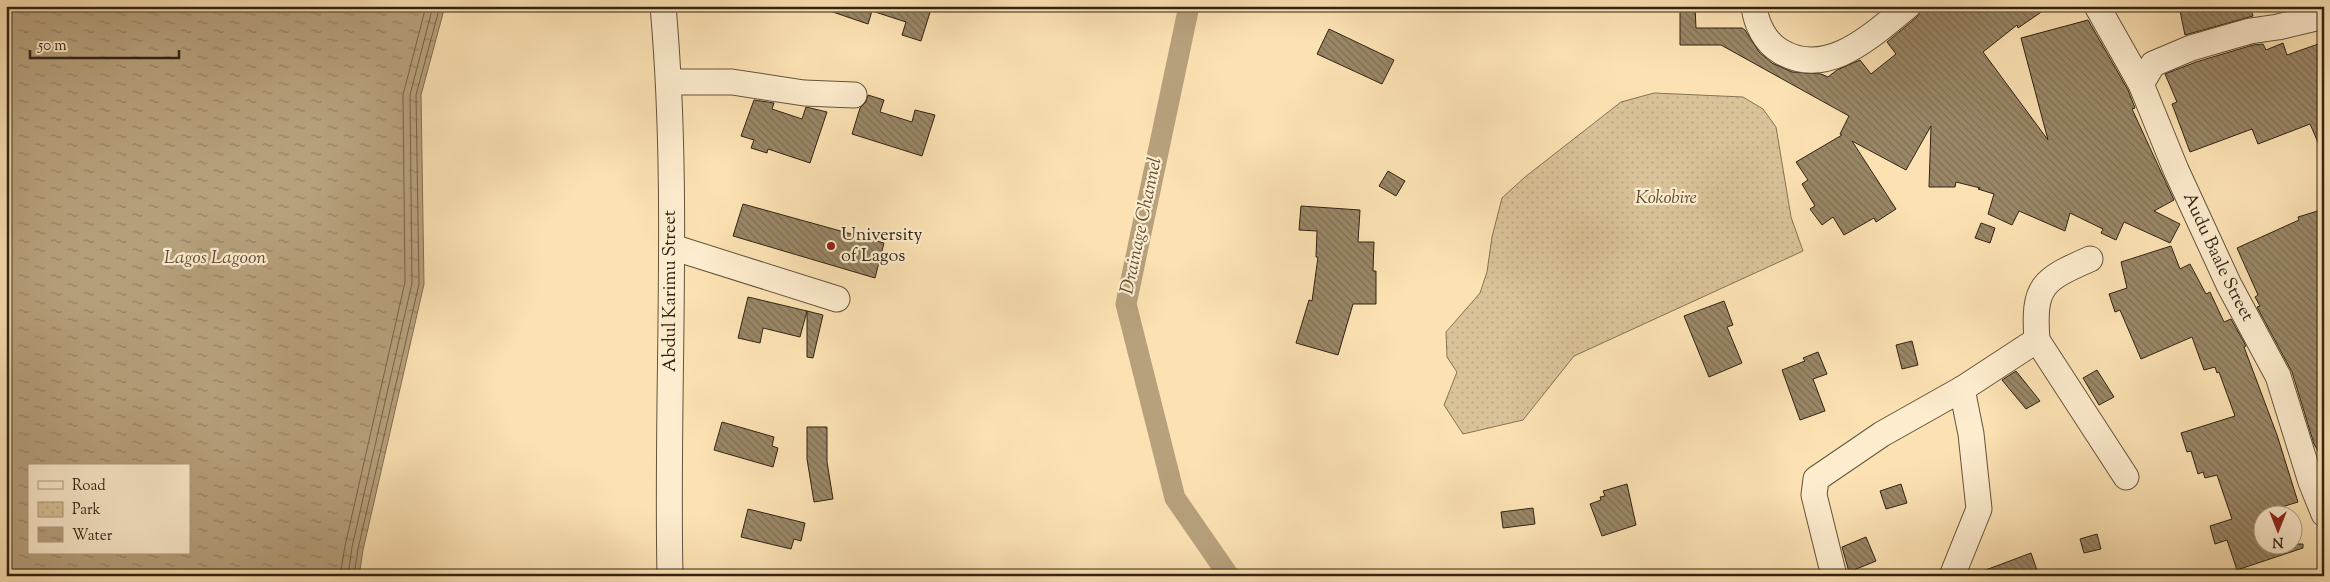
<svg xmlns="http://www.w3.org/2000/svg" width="2330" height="582" viewBox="0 0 2330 582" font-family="'Sorts Mill Goudy',serif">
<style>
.park{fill:url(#park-dots);stroke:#847356}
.water{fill:url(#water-ripples);stroke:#816f53;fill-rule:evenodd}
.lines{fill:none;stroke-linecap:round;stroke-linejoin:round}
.shore{stroke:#746248;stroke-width:1}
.canal{stroke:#b7a17d;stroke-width:21}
.building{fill:url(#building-back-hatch);stroke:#302414}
.minor-casing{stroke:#63543c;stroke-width:27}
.minor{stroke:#fdecce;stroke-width:25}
.poi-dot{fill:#8f2418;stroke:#fdecce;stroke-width:2}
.labels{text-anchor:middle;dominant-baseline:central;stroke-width:4.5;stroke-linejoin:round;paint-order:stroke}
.park-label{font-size:18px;font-style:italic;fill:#5a4c35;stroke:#fdecce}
.poi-label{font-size:18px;fill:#302414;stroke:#fdecce;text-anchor:start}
.street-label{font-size:18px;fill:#302414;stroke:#fdecce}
.water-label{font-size:19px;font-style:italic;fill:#5f5039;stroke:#fdecce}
</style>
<defs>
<pattern id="park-dots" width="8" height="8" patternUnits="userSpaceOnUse" patternTransform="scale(1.25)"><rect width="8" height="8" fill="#d9c298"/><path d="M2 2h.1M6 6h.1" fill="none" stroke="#bba782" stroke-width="1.8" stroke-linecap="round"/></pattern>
<pattern id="water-ripples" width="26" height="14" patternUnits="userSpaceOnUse" patternTransform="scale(1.25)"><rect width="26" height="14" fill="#b7a17d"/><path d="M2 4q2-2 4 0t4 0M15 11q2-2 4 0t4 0" fill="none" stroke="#958365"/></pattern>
<pattern id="building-back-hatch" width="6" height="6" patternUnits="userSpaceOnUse" patternTransform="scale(1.25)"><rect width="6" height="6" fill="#9a8767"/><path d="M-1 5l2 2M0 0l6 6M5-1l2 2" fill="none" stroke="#7e6e54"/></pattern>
</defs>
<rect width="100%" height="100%" fill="#fce2b3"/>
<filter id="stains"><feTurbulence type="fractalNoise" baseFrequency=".004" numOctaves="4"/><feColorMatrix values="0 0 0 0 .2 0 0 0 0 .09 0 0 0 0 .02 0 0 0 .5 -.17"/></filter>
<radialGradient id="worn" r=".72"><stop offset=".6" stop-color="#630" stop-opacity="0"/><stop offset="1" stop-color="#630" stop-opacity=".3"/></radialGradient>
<path class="park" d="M1654,93L1743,97L1763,109L1776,127L1791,217L1803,251L1574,356L1523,420L1463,434L1444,405L1457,372L1447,357L1446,332L1480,293L1487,272L1492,237L1502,198L1525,177L1621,102Z"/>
<path class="water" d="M6,6H445L421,95L424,284L363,550L359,576H6ZM29,466H189V553H29Z"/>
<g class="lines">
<path class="shore" d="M340,576L345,546L405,282L403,95L426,6
M348,576L352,547L412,283L410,95L433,6
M354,576L358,549L419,284L416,95L440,6"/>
<path class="canal" d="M1189,6L1126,304L1175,498L1229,576"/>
</g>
<path class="building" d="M824,6H932L921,41L902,35L906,22L872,11L868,24L824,9Z
M1680,6H1695L1696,28H1742L1745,30L1759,52L1772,63L1792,72L1821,74L1828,77L1837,70L1860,60L1871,74L1896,54L1887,42L1917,17L1922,6H2050L2018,28L2017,25L1983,52L2048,140L2021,38L2088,20L2128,90L2135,108L2132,109L2174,200L2154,211L2180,224L2170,243L2124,222L2116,240L2101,233L2103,229L2070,213L2065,231L2019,211L2012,225L1988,214L1994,194L1978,189L1980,188L1956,182L1955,187H1929L1931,126L1906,170L1852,141L1896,209L1876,222L1874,218L1844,235L1833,217L1822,225L1810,209L1815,206L1802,184L1808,180L1796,162L1842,135L1840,134L1849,116L1721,45H1680Z
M2179,6H2250L2253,16L2185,35Z
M1329,29L1394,60L1382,84L1317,54Z
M2324,42V156L2310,124L2258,144L2252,129L2190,152L2172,104L2177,102L2165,74L2196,62L2253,45L2263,44L2266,50L2283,43L2287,55Z
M868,95L884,100L880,112L912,122L915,110L935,115L922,156L852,134L860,108L866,102Z
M754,100L774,103L772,109L802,119L806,107L827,112L810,163L768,149L767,153L751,148L754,140L741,136Z
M1388,171L1405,181L1396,196L1379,186Z
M743,204L884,243L875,278L733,236Z
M1301,206L1360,210L1358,242H1374L1373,271H1376V304H1353L1338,355L1296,343L1309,300L1312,301L1318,257H1316L1317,231L1299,230Z
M2324,209V462L2314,444L2292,372L2257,307L2260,306L2255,297L2258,295L2237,248L2299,220L2298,217Z
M1981,223L1995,228L1990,243L1975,238Z
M2171,246L2180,269L2190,264L2206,294L2210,292L2224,322L2231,319L2246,346L2244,347L2277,435L2298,502L2262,513V544H2303V548L2237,570L2227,540L2215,544L2210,526L2232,519L2217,475L2205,478L2203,472L2198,474L2191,451L2187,452L2181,433L2235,416L2219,372L2217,373L2215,367L2204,370L2192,337L2141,359L2120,310L2115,312L2109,294L2127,288L2121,262Z
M748,297L807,311L800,337L763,328L760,343L738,338Z
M1724,301L1733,325L1727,327L1742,363L1709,377L1684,316Z
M807,311L823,315L813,358L807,357Z
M1912,341L1918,365L1902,369L1896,345Z
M1818,352L1827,374L1813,379L1825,411L1800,420L1782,370L1805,361L1803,358Z
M2097,370L2114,397L2099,405L2083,378Z
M2016,371L2040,401L2026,409L2002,380Z
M722,422L774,437L772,446L778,448L773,467L714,450Z
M807,427H827V462L833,499L814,502L807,459Z
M1627,484L1636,525L1602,536L1590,504L1601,500L1600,497L1605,496L1603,491Z
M1901,484L1907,503L1886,509L1880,491Z
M1533,508L1535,524L1503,528L1501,512Z
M748,509L805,523L801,541L794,539L791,549L741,537Z
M2097,534L2101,549L2084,553L2080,539Z
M1866,537L1876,561L1849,572L1842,547Z
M2031,553L2039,576H1976L1975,574Z"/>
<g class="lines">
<defs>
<g id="minor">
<path d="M663,6C680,196 666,386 670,576"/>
<path d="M1754,6C1756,24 1765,42 1780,51C1827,80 1873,34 1908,6"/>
<path id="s1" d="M2097,6L2141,84L2176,170L2229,285L2278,376L2311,482L2324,514"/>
<path d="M670,82H732L804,93L854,95"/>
<path d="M2141,84L2153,64L2191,48L2250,31L2278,27L2324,16"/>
<path d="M672,247L837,299"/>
<path d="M2037,340L2126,477"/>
<path d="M1834,576L1814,495L1816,479L1882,434L1962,389L2037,340C2033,286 2042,280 2090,259"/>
<path d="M1952,576L1979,509L1971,434L1962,389"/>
</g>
</defs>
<use href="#minor" class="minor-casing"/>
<use href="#minor" class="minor"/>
</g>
<circle class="poi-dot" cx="831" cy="246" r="5"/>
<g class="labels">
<g class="park-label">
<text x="1666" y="199">Kokobire</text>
</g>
<g class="poi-label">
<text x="841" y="236">University<tspan x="841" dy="21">of Lagos</tspan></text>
</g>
<g class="street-label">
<text stroke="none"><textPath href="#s1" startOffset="279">Audu Baale Street</textPath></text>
<text transform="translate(671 291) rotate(-90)">Abdul Karimu Street</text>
</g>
<g class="water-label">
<text transform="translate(1142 226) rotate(-78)">Drainage Channel</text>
<text x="215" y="258">Lagos Lagoon</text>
</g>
</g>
<rect width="2330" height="582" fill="none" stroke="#fce2b3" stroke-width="25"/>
<rect x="8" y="8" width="2315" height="567" fill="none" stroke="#302414" stroke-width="2.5"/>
<rect x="12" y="12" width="2305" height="557" fill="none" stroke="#302414"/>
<rect x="28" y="464" width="162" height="90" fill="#fdecce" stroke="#ab9c84"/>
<rect x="38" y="481" width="25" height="8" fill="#fdecce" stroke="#ab9c84"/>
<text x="72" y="490" font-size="15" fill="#302414">Road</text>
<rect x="38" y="502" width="25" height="15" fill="url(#park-dots)" stroke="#ab9c84"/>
<text x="72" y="514" font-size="15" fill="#302414">Park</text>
<rect x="38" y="527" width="25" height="15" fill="url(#water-ripples)" stroke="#ab9c84"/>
<text x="72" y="540" font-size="15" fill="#302414">Water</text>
<g transform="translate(2278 530) rotate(180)"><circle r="24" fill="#fdecce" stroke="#ab9c84"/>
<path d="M0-4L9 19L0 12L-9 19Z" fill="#8f2418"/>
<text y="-8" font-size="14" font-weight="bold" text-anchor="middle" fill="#302414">N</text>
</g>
<path d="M30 50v8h149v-8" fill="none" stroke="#302414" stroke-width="2.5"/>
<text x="38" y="50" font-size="15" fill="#302414" stroke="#fdecce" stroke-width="4" paint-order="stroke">50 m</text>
<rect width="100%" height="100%" filter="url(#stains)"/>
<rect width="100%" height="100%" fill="url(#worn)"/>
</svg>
